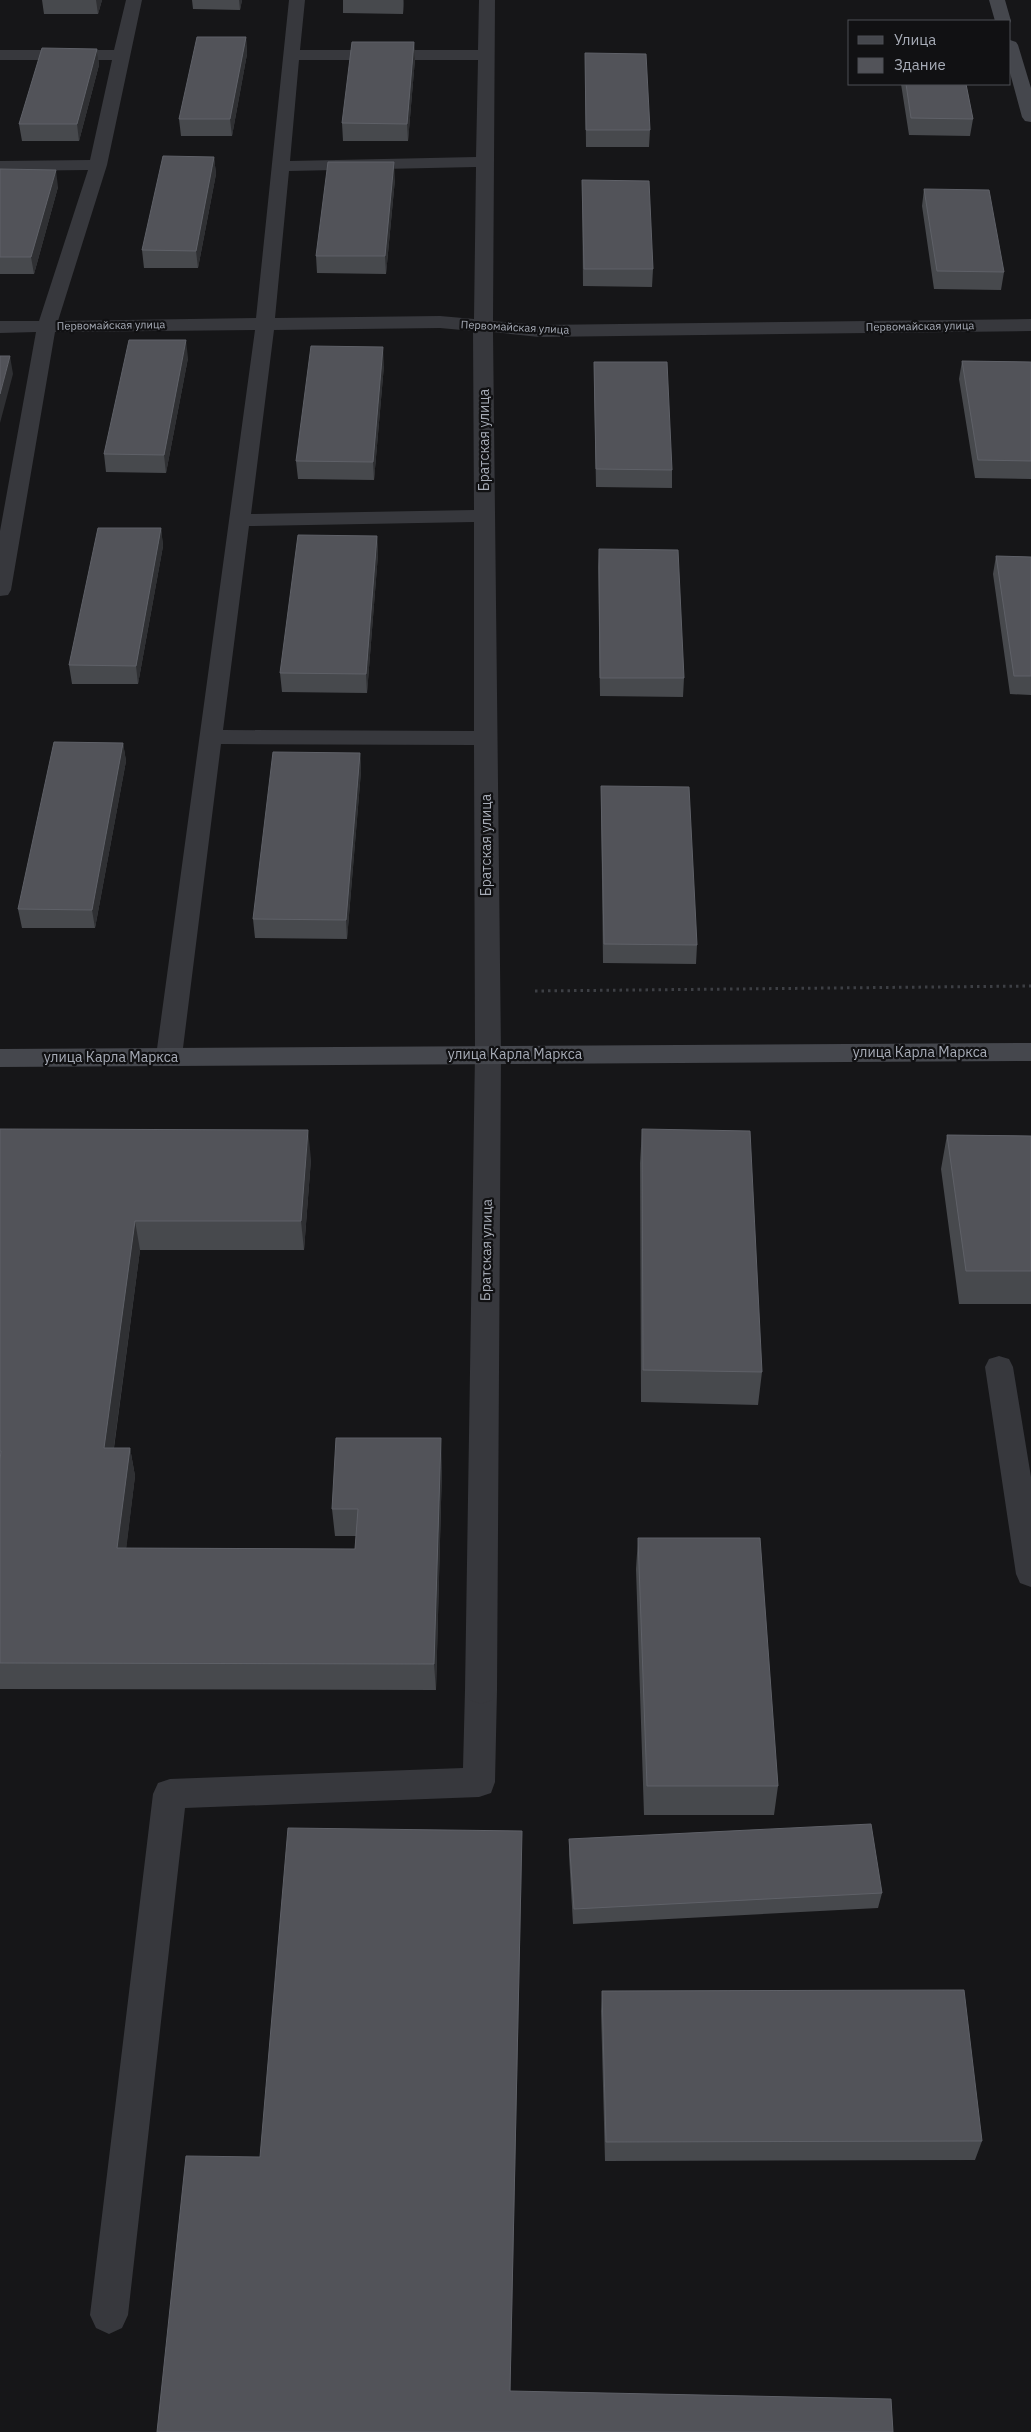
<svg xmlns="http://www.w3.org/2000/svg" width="1031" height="2432" viewBox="0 0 1031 2432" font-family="'IBM Plex Sans',sans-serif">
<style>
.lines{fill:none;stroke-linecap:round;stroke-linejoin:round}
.path{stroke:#3d3f44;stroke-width:3;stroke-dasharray:2.5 4;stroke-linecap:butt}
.lane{fill:#37383d;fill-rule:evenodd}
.street{fill:#37383d;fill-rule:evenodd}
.secondary{fill:#45474d;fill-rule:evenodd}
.wall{fill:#47494d}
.shaded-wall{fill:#2f3033}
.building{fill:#525359;stroke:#5f6168}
.labels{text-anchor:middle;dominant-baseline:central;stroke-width:4.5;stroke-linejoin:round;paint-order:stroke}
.far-street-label{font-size:11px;fill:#a8adb8;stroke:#111113}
.street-label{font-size:14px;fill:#a8adb8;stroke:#111113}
</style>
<rect width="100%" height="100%" fill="#161618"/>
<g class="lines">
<path class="path" d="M535,991L1031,986"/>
<path class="lane" d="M999,1356L1009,1359L1013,1367L1031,1477V1587L1020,1583L1016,1574L985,1367L989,1359Z
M481,1676L492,1680L497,1690L495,1782L491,1793L479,1797L185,1808L128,2315L122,2328L109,2334L96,2328L90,2315L153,1794L158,1783L170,1779L463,1768L465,1690L470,1680Z"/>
<path class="street" d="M126,0H142L107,165L58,321L256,318L289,0H305L300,50H478L479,0H495L493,321L539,325L1031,319V331L539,337L493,332L501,1054L497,1690L492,1700L481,1704L470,1700L465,1690L475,1054L474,745L221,744L182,1056L178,1063L169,1065L160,1063L156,1056L255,330L55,332L11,590L8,595L0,596V531L36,332L0,333V321H39L88,170L0,171V161L90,160L112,60H0V50H114ZM299,60H478L476,157L290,161ZM476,167L474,319L440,316L275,318L289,171ZM440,328L473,331L474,510L251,514L274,330ZM474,522V731L223,730L249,526Z"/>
<path class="secondary" d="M989,0H1005L1011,21L1010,23L995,21Z
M1010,40L1016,42L1018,45L1031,88V122L1025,121L1022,117L1010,73Z
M1031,1043V1061L0,1067V1049Z"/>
</g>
<path class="wall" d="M42,0H102L98,14H44Z
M192,0H242L240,10L193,9Z
M343,0H404L403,14L343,13Z
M246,37L247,54L232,136H181L179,119Z
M414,42L415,59L408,141H343L342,123Z
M97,49L99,65L79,141H22L19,124Z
M585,53L650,130L649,147H586Z
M901,84H966L973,119L970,136L909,135Z
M214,157L216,174L198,268H144L142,250Z
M0,169L58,187L34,274H0Z
M395,179L386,274L317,273L316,256Z
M582,180L653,269L652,287L583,286Z
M924,189L1004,272L1001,290L934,289L922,206Z
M188,358L166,473L106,472L104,454Z
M962,361L1031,362V479L975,478L959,379Z
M594,362L672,470V488L596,487L594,380Z
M384,365L374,480L298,479L296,461Z
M161,528L163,546L138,684H72L69,665Z
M377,536L378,554L367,693L282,692L280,673Z
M599,549L684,678L683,697L600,696L598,567Z
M996,556L1031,557V695L1010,694L993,574Z
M123,743L126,761L95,928H22L18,909Z
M360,753L361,771L347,939L255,938L253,919Z
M601,786L697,945L696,964L603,963L601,804Z
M0,1129L311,1159L304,1250H140L114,1448H130L135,1476L126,1548L355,1549L356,1536H335L332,1509L442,1466L436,1690L0,1689Z
M642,1129L762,1372L758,1405L641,1402L640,1163Z
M947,1135L1031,1136V1304H959L941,1169Z
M638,1538L778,1786L774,1815H644L636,1569Z
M569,1839L882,1893L878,1908L573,1924L569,1855Z
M602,1991L982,2141L975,2160L605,2161L601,2011Z"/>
<path class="shaded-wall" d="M96,0H102L98,14Z
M239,0H242L240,10Z
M403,0H404L403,14Z
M246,37L247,54L232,136L230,119Z
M414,42L415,59L408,141L407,124Z
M97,49L99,65L79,141L77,124Z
M214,157L216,174L198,268L196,251Z
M394,162L395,179L386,274L385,256Z
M56,170L58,187L34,274L31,257Z
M186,340L188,358L166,473L164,455Z
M383,347L384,365L374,480L373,462Z
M10,356L13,374L0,423V394Z
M161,528L163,546L138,684L136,666Z
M377,536L378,554L367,693L366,674Z
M123,743L126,761L95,928L92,910Z
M360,753L361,771L347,939L346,920Z
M308,1130L311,1159L304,1250L301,1221Z
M135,1221L140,1250L110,1476L104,1448Z
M441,1438L442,1466L436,1690L434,1664Z
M130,1448L135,1476L123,1576L117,1548Z
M522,1831V1856L510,2410V2391Z"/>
<path class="building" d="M197,37H246L230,119H179Z
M352,42H414L407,124L342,123Z
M42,48L97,49L77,124H19Z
M585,53L646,54L650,130H586Z
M906,84H966L973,119L911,118Z
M163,156L214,157L196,251L142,250Z
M328,162H394L385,256H316Z
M0,169L56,170L31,257H0Z
M582,180L649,181L653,269H584Z
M924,189L989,190L1004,272L937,271Z
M129,340H186L164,455L104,454Z
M311,346L383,347L373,462L296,461Z
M0,356H10L0,394Z
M962,361L1031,362V461L978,460Z
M594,362H667L672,470L596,469Z
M98,528H161L136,666L69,665Z
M298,535L377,536L366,674L280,673Z
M599,549L678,550L684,678H600Z
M996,556L1031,557V676H1014Z
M54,742L123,743L92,910L18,909Z
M273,752L360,753L346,920L253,919Z
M601,786L689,787L697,945L604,944Z
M0,1129L308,1130L301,1221H135L104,1448H130L117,1548L355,1549L358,1509H332L336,1438H441L434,1664L0,1663V1460L1,1451H0Z
M642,1129L750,1131L762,1372L643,1370Z
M947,1135L1031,1136V1271H966Z
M638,1538H760L778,1786H647Z
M871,1824L882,1893L574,1909L569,1839Z
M288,1828L522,1831L510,2391L891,2399L893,2432H157L186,2156L260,2157Z
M964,1990L982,2141L606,2142L602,1991Z"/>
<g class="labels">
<g class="far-street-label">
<text transform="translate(111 325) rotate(-1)">Первомайская улица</text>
<text transform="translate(920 326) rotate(-1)">Первомайская улица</text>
<text transform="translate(515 327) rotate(3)">Первомайская улица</text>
</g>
<g class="street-label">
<text transform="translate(484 440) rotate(-90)">Братская улица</text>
<text transform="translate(486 845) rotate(-90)">Братская улица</text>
<text x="920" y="1052">улица Карла Маркса</text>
<text x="515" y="1054">улица Карла Маркса</text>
<text x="111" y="1057">улица Карла Маркса</text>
<text transform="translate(486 1250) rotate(-89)">Братская улица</text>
</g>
</g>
<rect x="848" y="20" width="162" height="65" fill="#111113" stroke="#4d4f55"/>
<rect x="858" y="36" width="25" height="8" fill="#45474d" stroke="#4d4f55"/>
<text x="894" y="45" font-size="15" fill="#a8adb8">Улица</text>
<rect x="858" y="58" width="25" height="15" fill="#525359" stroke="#4d4f55"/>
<text x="894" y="70" font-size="15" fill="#a8adb8">Здание</text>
</svg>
